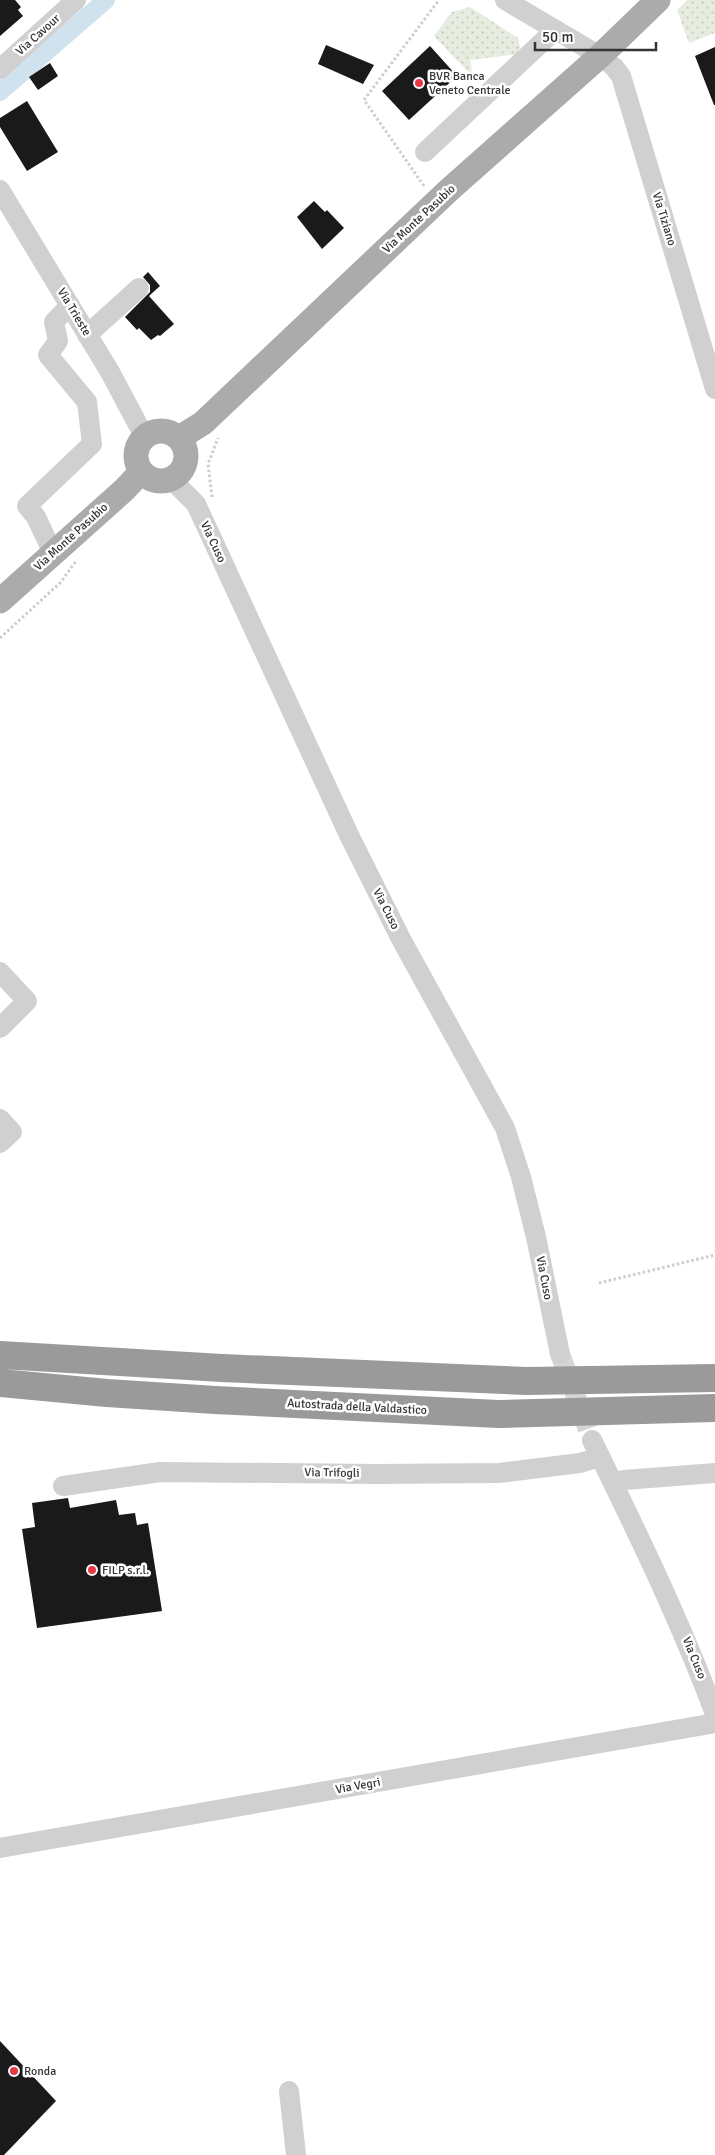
<svg xmlns="http://www.w3.org/2000/svg" width="715" height="2155" viewBox="0 0 715 2155" font-family="Signika,sans-serif">
<style>
.grass{fill:url(#grass-dots)}
.lines{fill:none;stroke-linecap:round;stroke-linejoin:round}
.canal{stroke:#cfe2ee;stroke-width:18}
.building{fill:#1a1a1a}
.minor-tunnel{stroke:#d6d6d6;stroke-width:20;stroke-dasharray:20 10;stroke-linecap:butt}
.path{stroke:#cdcdcd;stroke-width:3;stroke-dasharray:2.5 2.5;stroke-linecap:butt}
.minor{stroke:#d0d0d0;stroke-width:20}
.major{stroke:#ababab;stroke-width:25}
.highway{stroke:#9a9a9a;stroke-width:28}
.poi-dot{fill:#e63946;stroke:#fff;stroke-width:2}
.labels{text-anchor:middle;dominant-baseline:central;stroke-width:5;stroke-linejoin:round;paint-order:stroke}
.street-label{font-size:12px;fill:#333;stroke:#fff}
.poi-label{font-size:12px;fill:#333;stroke:#fff;text-anchor:start}
</style>
<defs>
<pattern id="grass-dots" width="8" height="8" patternUnits="userSpaceOnUse" patternTransform="scale(1.25)"><rect width="8" height="8" fill="#e6ecdf"/><path d="M2 2h.1M6 6h.1" fill="none" stroke="#c6cbc0" stroke-width="1.8" stroke-linecap="round"/></pattern>
</defs>
<rect width="100%" height="100%" fill="#fff"/>
<path class="grass" d="M687,0H715V33L689,43L677,10Z
M470,7L518,38L520,48L517,54L470,60L472,72L469,73L434,36L452,12Z"/>
<g class="lines">
<path class="canal" d="M0,92L106,0"/>
</g>
<path class="building" d="M0,0H15L21,7L18,10L23,16L0,36Z
M326,45L374,65L363,84L318,64Z
M430,46L457,76L409,120L382,91Z
M715,47V105H714L695,56Z
M50,63L58,76L38,90L29,77Z
M27,101L58,152L27,171L0,127V118Z
M314,201L325,212L327,210L344,228L322,249L297,217Z
M148,272L160,286L149,296L174,324L160,336L158,335L151,340L139,328L137,330L125,317L150,292V285L143,277Z
M68,1498L70,1508L116,1500L119,1515L135,1513L137,1525L148,1523L162,1611L37,1628L22,1529L35,1527L32,1503Z
M0,2041L56,2101L4,2155H0Z"/>
<g class="lines">
<path class="minor-tunnel" d="M560,1354L592,1440"/>
<path class="path" d="M424,186L364,100L439,0
M212,497L208,464L218,438
M0,638L61,582L76,561
M599,1283L715,1255"/>
<path class="minor" d="M505,0L600,56L614,67L621,76L715,389
M0,69L76,0
M425,152L555,30
M0,190L110,372L144,436
M87,335L139,288
M171,479L196,504L349,835L401,939L505,1128L521,1177L536,1237L560,1354
M53,553L36,517L27,506L92,444L87,402L48,355L58,341L54,322L70,305
M0,972L27,1001L0,1028
M0,1119L12,1132L0,1143
M592,1440C636,1530 680,1620 715,1714
M613,1482L624,1480L715,1473
M63,1486L160,1472L376,1474L499,1473L580,1463L600,1457
M0,1848L715,1723
M289,2091L296,2155"/>
<path class="major" d="M136 456a25 25 0 1 1 50 0a25 25 0 1 1-50 0Z
M179,438L203,423L449,190L600,56L658,0
M0,601L124,490L141,472"/>
<path class="highway" d="M0,1355L222,1368L527,1381L715,1378
M0,1383L107,1393L215,1400L498,1414L715,1408"/>
</g>
<g class="poi-dot">
<circle cx="419" cy="83" r="5"/>
<circle cx="92" cy="1570" r="5"/>
<circle cx="14" cy="2071" r="5"/>
</g>
<g class="labels">
<g class="street-label">
<text transform="translate(38 35) rotate(-42)">Via Cavour</text>
<text transform="translate(419 219) rotate(-43)">Via Monte Pasubio</text>
<text transform="translate(664 219) rotate(73)">Via Tiziano</text>
<text transform="translate(74 312) rotate(59)">Via Trieste</text>
<text transform="translate(71 537) rotate(-42)">Via Monte Pasubio</text>
<text transform="translate(213 542) rotate(65)">Via Cuso</text>
<text transform="translate(386 909) rotate(63)">Via Cuso</text>
<text transform="translate(544 1278) rotate(79)">Via Cuso</text>
<text transform="translate(357 1407) rotate(3)">Autostrada della Valdastico</text>
<text transform="translate(332 1473) rotate(1)">Via Trifogli</text>
<text transform="translate(694 1658) rotate(68)">Via Cuso</text>
<text transform="translate(358 1786) rotate(-10)">Via Vegri</text>
</g>
<g class="poi-label">
<text x="429" y="76">BVR Banca<tspan x="429" dy="14">Veneto Centrale</tspan></text>
<text x="102" y="1570">FILP s.r.l.</text>
<text x="24" y="2071">Ronda</text>
</g>
</g>
<path d="M535 42v8h121v-8" fill="none" stroke="#333333" stroke-width="2.5"/>
<text x="542" y="42" font-size="15" fill="#333333" stroke="#ffffff" stroke-width="4" paint-order="stroke">50 m</text>
</svg>
